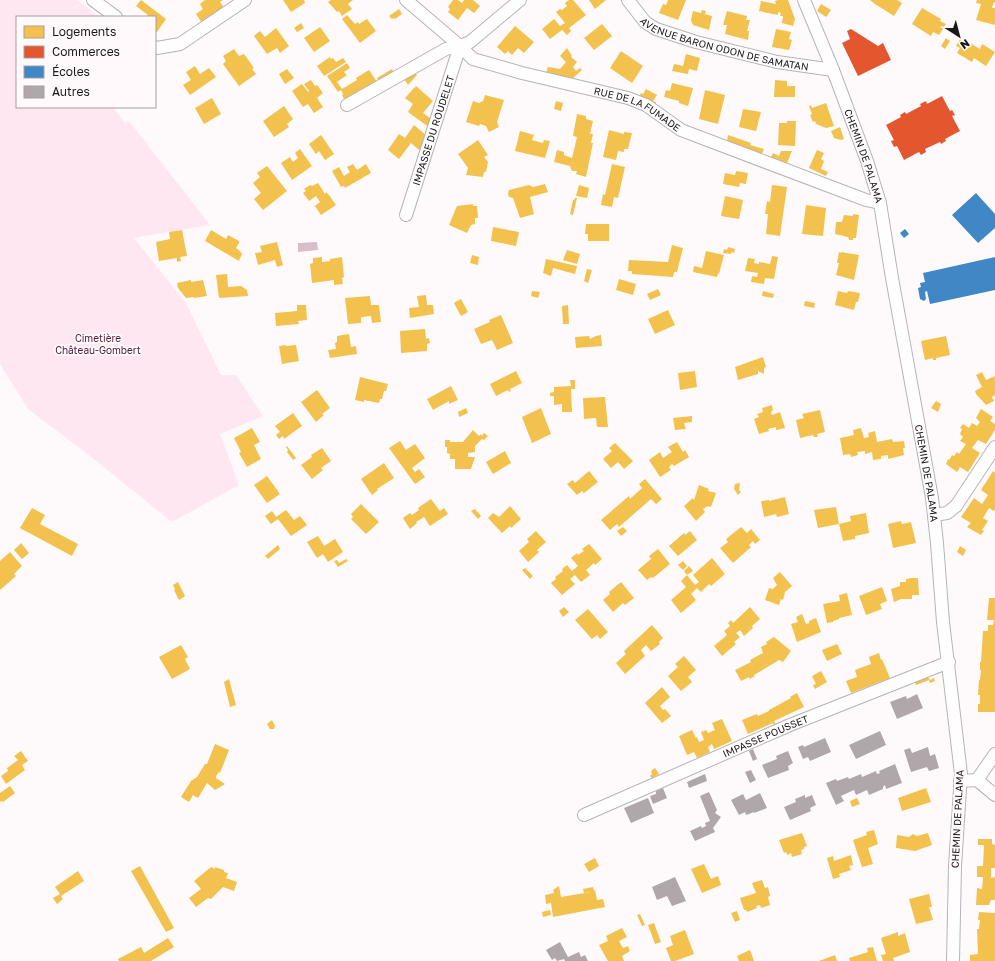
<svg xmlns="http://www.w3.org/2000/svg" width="995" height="961" viewBox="0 0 995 961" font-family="'Golos Text',sans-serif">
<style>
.green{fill:#fee7f0}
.water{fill:#dbbcc9}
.homes{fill:#f2c14e}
.shops{fill:#e4572e}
.schools{fill:#3f88c5}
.building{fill:#b0a7ab}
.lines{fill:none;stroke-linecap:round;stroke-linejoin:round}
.street-casing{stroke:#b8b3b5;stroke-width:14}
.street{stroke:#fffeff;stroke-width:12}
.labels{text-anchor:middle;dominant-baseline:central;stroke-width:4;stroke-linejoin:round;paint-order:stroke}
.street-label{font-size:10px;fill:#1c1719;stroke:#fff9fb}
.park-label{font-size:10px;fill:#531e39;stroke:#fff9fb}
</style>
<rect width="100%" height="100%" fill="#fefafc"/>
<path class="green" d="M0,0H77L99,17H17V107H113L125,123L129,121L210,225L134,238L186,303L221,375H236L263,416L220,434L239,485L172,522L90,456L28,409L0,364Z"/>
<path class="water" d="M317,242L318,250L298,252V243Z"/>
<path class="homes" d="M141,0L166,19L157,32L155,31V17H146L148,15L136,6Z
M205,0H223L220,2L226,10L202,23L196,14L203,9L200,4Z
M283,0H304L305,3L291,12Z
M331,0H353L348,4L352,9L342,16L339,11L337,12L328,2Z
M453,0H458L462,3L464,0H473L480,6L474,13L467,8L458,20L448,12L450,9L448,7Z
M569,0H573L586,15L569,28L571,31L567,35L562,30L550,39L542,29L554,19L560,26L565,23L556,12L560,9L562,10L567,6L565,3Z
M589,0H606L595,9Z
M668,0H686L678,20L659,13L663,4L666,5Z
M778,0H788L795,19L793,26L782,23L783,16H780L781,13L778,12V15L759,11L761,1L776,4L775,1Z
M870,0H897L902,3L894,16L875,4Z
M977,0H995V3L994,2L992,8H995V25L976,20L981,4L976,3Z
M821,4L831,10L826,17L817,11Z
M922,8L941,19L940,21L946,24L939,35L933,32L931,36L912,24Z
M399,9L402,14L395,19L394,18L392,19L389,16Z
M702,10L706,11L705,14L712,16L709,30L693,25L691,20L693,11L701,13Z
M727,11L747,16L746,20H750L747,31H749L748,40L725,34L727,25H723Z
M347,15L355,24L358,22L359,24L367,19L376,31L360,43L342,19Z
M301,23L304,28L297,32L294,28Z
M602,24L612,36L594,50L584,38Z
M515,26L534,42L524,53L518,48L512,55L508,51L505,54L497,47Z
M320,27L330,41L314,52L304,38Z
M276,28L289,46L280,53L277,48L267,54L254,36L260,31L265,37Z
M776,29L791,32L789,39L792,40L789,50L772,47Z
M946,38L950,41L945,49L941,46Z
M960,39L964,41L965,40L980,49L982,44L995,52L986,66L974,58L972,62L957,53L960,48L956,46Z
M567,48L572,56L571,57L577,62L573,67L576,71L580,68L582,70L572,79L546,73L548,67L560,69L566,62L560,56Z
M234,49L239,56L244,54L254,68L252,69L256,74L239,86L223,64L226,61L223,56Z
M621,51L643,66L632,83L610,68Z
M686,54L700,58L697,71L689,69L688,74L672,71L674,64L683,66Z
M330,57L331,59L333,58L336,62L343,58L346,62L324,76L317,66Z
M347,63L350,68L344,72L347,75L337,82L342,89L357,80L356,78L369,70L377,82L345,101L342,95L343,94L341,90L338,92L327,76Z
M195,66L200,74L209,68L216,77L190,95L183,85L191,80L186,72Z
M287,69L294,78L285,84L279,74Z
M392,69L394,73L379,81L377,78Z
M415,73L417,75L408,85L404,79Z
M311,80L315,86L317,85L323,93L317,98L323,107L314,113L308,104L303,107L292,91L302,84L308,92L309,91L304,84Z
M775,80L787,81V86H795V97H774Z
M672,83L693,88L688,106L679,103V101L664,97L666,90L670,91Z
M416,86L433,101L423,113L433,120L430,128L408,112L413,104L405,98Z
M646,89L657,95L653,101L656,102L655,106L639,98L641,93L643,94Z
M705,90L725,95L718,124L699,119Z
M485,95L504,100L497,122L499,127L489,132L486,126L480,124L479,126L466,122L473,101L479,103L483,101Z
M212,98L221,114L204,124L195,108Z
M556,101L563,103L561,111L554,109Z
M826,103L834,126L826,128L816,124L815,121L813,122L810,115L812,114L809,106L811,105L812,108Z
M284,106L293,119L287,124L289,127L274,137L263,121Z
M743,109L761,112L756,131L739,127Z
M577,114L586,116V119L593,121L590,134H593L591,143H593L586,177L576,174L577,171H572L570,166L554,162L557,150L564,152V155L572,158L577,137L573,136Z
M787,121H796L795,146L778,145L779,123H787Z
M414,125L427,136L425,143L419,150L411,143L399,159L388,150L399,134L405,138Z
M840,127L844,139L841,140L834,138L831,131Z
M609,130L624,134V132L632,133L628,149H624V152L618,151L616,160L603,157Z
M520,131L534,135L532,140L543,143L544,140L550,141L545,158L515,151Z
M321,135L334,154L325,160L319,151L316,154L309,144Z
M728,135L751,143L750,145L764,149L762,154L727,141Z
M478,140L488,155L484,157L488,162L486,172H484L483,177L466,175L468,168L458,154Z
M300,149L312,166L292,180L281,163L290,157L293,162L298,158L295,153Z
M817,150L824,153L821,159L824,161L821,169L828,172L826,176L809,168Z
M781,151H792L787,163L771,157L773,153L779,156Z
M353,164L357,170L366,164L371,173L345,188L344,186L341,187L332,171L339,167L344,176L350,172L347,167Z
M612,164L625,167L618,198L614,197L612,207L601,205L603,194L605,195Z
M267,166L287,191L263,210L254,199L261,193L253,183L260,177L257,173Z
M736,171L748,173L746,184L740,183L739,187L723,184L725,173L735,175Z
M318,183L325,194L326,192L329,195L336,205L321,215L315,206L320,202L316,196L309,201L303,193L306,191L304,189L310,185L312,186Z
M545,184L548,192L530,197L534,214L520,218L513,198L509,197L508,194L509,190L529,185L533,187Z
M579,185L589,188L587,198L576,196Z
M772,185L787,187L780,236L766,234L768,214H765L767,201L770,202Z
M725,196L743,200L739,219L721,216Z
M575,198H577L573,215L570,214L573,200H574Z
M473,204V206H477L478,218H475V224L471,225L467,233L449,225L457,206Z
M806,205L826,208L823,236L802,234Z
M853,214L859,215L856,238H853V240H849L848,237L835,234L836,222H842L844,215L853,216Z
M586,224H609V241H588V234H585Z
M493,227L519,232L516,246L491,241Z
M182,230L187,256L180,257L181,261L177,262V258L159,261L156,242L170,239L169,232Z
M211,230L226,239L228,235L239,241V243L236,248L240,251L242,254L239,261L205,241Z
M277,242L283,265L277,267L275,260L258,265L255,253L262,252L260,246Z
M672,245L683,248L677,272H674L673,277L632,274V271H628L629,260L668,262Z
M728,247L735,249L734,253L731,252V254L723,253L724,249L727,250Z
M567,250L580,254L577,264L563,260Z
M706,251L724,255L719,274L718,273L717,277L693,272L694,266L702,268Z
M839,252L841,253V252L859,255L854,280L836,275L839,263H837Z
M472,255L479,257L478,265L470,263Z
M772,256L778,257L774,279L765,278L764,284L751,282L752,276L757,277L758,273L745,271L748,258L755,259L754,263L759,264V262L770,264Z
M322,257V262L330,261V259L342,257L344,277L342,278L343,284L334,285V280L312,283L310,264L313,263V258Z
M546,259L577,266L575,274L553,268L551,276L543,273Z
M587,269L592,270L588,283L584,281Z
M227,274L228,287L241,286L247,290L248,296L219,298L216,275Z
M619,279L636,284L633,295L616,290Z
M191,280V282L203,280L207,296L194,298V297L186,298L178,288L177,283Z
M658,289L661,295L650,300L647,294Z
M532,291L540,292L538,298L531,296Z
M763,291L774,294L773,298L762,296Z
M838,291L847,293L848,291L860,293L858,302H856L854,310L835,305Z
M426,295L427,305H433L434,314L410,318L409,308L419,307L417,296Z
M370,296L371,305H379L381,322L372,323L371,316L361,317V323L348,324L345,298Z
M461,299L468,312L461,316L454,303Z
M805,301L815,303L814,308L804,306Z
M297,305H306L307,320L298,321L299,324L276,326L275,313L297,311Z
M568,305L569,324H563L562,306Z
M668,310L675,325L655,334L648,319Z
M501,315L513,343L497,350L492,340L481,344L474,329L490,322L489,320Z
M425,329L426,339L429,338L430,343L427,344V351L401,353L400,331Z
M349,334L351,347L356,346L357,354L330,358L328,350L336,349L335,343L337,342V336Z
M601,335L602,346L576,348L575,337L589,336L590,339L596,336Z
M946,336L950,355L936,358V360H933V358L925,360L921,341Z
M286,345V346L296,345L299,361L282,364L279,346Z
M763,357L766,367L764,368V374L758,371V374L738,380L735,367Z
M516,371L522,383L510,389L511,391L509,392L508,390L496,396L490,384Z
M695,371L697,387L680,390L678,373Z
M982,372L986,380L995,376V395L992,397L994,401L986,405L976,394L975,391L982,387L976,375Z
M360,377L388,384L386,391H384L382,399H380L379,403L364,400V402L355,400Z
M570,380H575V389H571L572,412H562V404L554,405V396H550V393L554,392V387L571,386Z
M451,386L458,400L449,404V401L433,410L427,399Z
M317,390L330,408L322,414L324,415L316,422L301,402Z
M605,397L608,427H597L596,418L584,419L583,398Z
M936,401L941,404L938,412L931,408Z
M772,405L773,411H771L772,415L780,412L785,428L776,430V427L768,429L769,431L759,434L754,419L759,417L757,414L763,412L762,408Z
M466,408L468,413L459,417L458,412Z
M541,408L551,434L532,443L522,417Z
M981,409L993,417L990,421L995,424V430L986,444L978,440L972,448L980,453L968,472L960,467L957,472L946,464L948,459L949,460L952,455L954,456L957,452L959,454L966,444L960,441L963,437L960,434L962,429L960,428L963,424L969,428L972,423L977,426L980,422L976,418Z
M820,410L825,432L817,434L818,437H814L813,435L800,438L796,420L804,418L802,414Z
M293,413L302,426L284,439L283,436L279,439L276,435L280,432L275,426Z
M692,416V422L684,423L686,429L675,430L673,418Z
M252,428L260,442L254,445L261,459L247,467L239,453L241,452L234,438Z
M861,428L864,438L869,437L868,433L875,431L877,442L892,439L893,442L904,441L905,448H903L904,455L888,459V455L881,456V459L873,460L872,452L865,454V451L857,452L858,455L851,457L850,454L843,455L840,438L854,435L853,430Z
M473,430L479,436L481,434L482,436L484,433L488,436L484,440L482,439L475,446V452L468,453V457H475L471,469H455V459H450V454L447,453V447H445V440H450V442H463Z
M400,441L406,450L415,444L425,458L412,468L415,472L419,469L425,477L415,484L389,448Z
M677,442L683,452L685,450L689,457L674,466L672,464L669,467L671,470L660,477L649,460L660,452L663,458L672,452L668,447Z
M615,443L633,461L624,469L618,462L611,468L603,459L612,451L609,448Z
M287,446L296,458L293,460L287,452L288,450L286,447Z
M322,448L331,461L321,468L323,470L312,479L301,465L312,457L311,455Z
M505,451L511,463L493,474L486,462Z
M384,463L394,478L377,489L378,490L372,495L361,479Z
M589,471L598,482L584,493L582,491L577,495L567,484L573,480L575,483Z
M993,471L995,473V510L994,511L989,508L983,518L988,521L982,530L984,531L981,535L967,527L971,523L961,517L974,498L982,504L988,495L981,490Z
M267,476L280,494L267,503L254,485Z
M645,479L662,499L656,504L651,499L619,527L617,524L610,530L601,520L629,496L630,499L642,488L639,484Z
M740,483L739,490L741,492L738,495L734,489L735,484Z
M699,485L709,489L708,491L716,493L711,507L708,506L703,509L705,512L696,521L684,506L693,498L694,500Z
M785,497L789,514L777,517L776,514L764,517L761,501L769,500V501Z
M431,499L440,511L444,508L448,514L430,526L424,517L416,522L417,523L410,529L403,518L410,513L412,515L419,510L418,508Z
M361,504L379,522L366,534L351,519L353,517L351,514Z
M510,506L521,519L511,528L510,526L502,533L488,518L493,513L499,517Z
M836,507L839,524L818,528L814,510Z
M32,508L45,515L40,524L78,544L72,556L20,528Z
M475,509L481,516L478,519L471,511Z
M286,510L294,520L300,516L307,525L291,536L278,519L271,524L265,516L272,511L276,517Z
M866,513L869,533L855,536V539L843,541L839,524L851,521L850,516Z
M901,521L902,524L911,522L916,543L893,548L888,524Z
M623,527L627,531L621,536L617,531Z
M741,527L747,533L751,529L760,540L755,544L753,541L749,545L751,547L733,563L720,548L728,542L726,539Z
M536,531L546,542L537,550L539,552L528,562L519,551L529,542L527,539Z
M690,531L697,540L678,556L669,546L684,533L685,535Z
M318,536L324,546L335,539L343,552L328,562L323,554L317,558L307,542Z
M21,543L29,553L22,559L14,550Z
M589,544L602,559L595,565L594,563L586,570L590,575L581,582L575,575L570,579L575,584L562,595L551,583L556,579L555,577L563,571L562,569L567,565L572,571L578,566L571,558L577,553L578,555L584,551L582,549Z
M278,545L280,549L268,559L265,556Z
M960,546L966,550L963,556L957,552Z
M658,549L670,564L653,578L651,577L647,580L638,570L651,559L649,556Z
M10,552L22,566L14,574L16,576L0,590V561Z
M712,558L725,574L711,586L709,584L701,592L697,588L691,594L696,600L681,613L671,600L686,587L681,581L687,575L695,585L699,582L693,575Z
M346,559L348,561L338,567L334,561L337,560L339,563Z
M683,561L687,566L683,570L678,565Z
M689,566L693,571L687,575L684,571Z
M525,568L533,576L530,579L522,570Z
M780,572L792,586L785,592L783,600L781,599L779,605L765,600L769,588L773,589L777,585L773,578Z
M911,578H918L919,595H912V599H901L894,602L891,589L900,586V582H906V579Z
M178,582L185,596L179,600L174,590L175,589L173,585Z
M621,582L634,598L625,605L623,603L613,612L603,600L610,594L609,592Z
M882,587L887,601L880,604L882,609L866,615L859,596Z
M847,593L852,615L839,618V619L833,621V622L827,623L823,604L840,601L839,595Z
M989,598H995V712H978V704H980V695H978L979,680H980L981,670H980V662H981L983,631H988V625H993L994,620H987Z
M564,607L569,612L563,617L559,611Z
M750,607L760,619L752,626L753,628L744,636L740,630L736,633L740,637L734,642L736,644L722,656L714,646L727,635L724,631L730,626L728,623L731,620L733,623Z
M588,609L608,632L600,639L597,635L592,639L575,620Z
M802,614L806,624L809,623V621L816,618L821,632L797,642L791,624L798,622L796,617Z
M652,625L663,638L659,642L660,644L651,651L646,645L641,650L645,656L625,674L616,663L626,654L624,651Z
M774,637L791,651L783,662L779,660L754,675L755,676L750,679L749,677L741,681L735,670L751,662L750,660L763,653L761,647L767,644L766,642Z
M837,644L842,654L827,661L822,650Z
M181,645L188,657L185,659L190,669L172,679L159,657Z
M879,653L881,660L882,659L890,678L851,693L846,681L857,677L855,670L871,664L869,657Z
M684,656L696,670L688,677L692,682L681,691L668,676L678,667L675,664Z
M821,671L827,682L815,689L813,685L816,684L812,676Z
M928,677L930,680L934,678L935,681L930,683L929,680L916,685L915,682Z
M229,679L236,705L230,707L224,682Z
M662,687L670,697L660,706L663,710L665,709L671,716L662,723L645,703Z
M797,693L804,707L774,721L776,725L774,726L773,723L748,734L742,720L757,714L758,716L769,711V710L791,698L790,697Z
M722,719L732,741L714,749L712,744L708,747L710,752L697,758L694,752L687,755L679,736L692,730L696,738L697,737L699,742L704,740L701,732L706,730L708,733L715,730L712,723Z
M272,720L275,726L274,729H270L267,724Z
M215,744L229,750L220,773L219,772L216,776V778L225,784L215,790L207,783L198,798L193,795L189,802L181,797L191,781L197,777L205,764H207Z
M21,751L28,761L22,765L25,770L6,784L1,776L8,771L7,768L18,760L14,756Z
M655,768L659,774L652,778L650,776L652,774L651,771Z
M10,786L15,793L3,802L2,801L0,802V793Z
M926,788L931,802L902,811L898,798Z
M857,798L860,804L852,807L850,801Z
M874,830L878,844L868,848L873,864L862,867L853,840L867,835L866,832Z
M802,833L807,846L804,847V849L801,850L802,854L792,857L791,853L787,855L786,852L784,853L779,840Z
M928,833L932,845L915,851L896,848L897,835L909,837L913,834L917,836Z
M978,839H992V844L995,845V868H991V878L995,877V900H991L989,905H976L977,888L982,889L983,877H977V866H983L984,845H978Z
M851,855L853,865L849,866L851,870L839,874L840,877L833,879L827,858L833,856L834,861Z
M595,858L599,866L589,872L584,864Z
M704,864L711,879L718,876L721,885L702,893L691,869Z
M140,866L174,928L166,932L131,871Z
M211,867L215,869V867L224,870V872L228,873L226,878L237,882L234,891L223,887L211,899L208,898L196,907L189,898L201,889L194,881Z
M78,871L84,881L61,896L63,899L57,904L53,898L60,894L55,887Z
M762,880L765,888L768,887L770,896L768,897L770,905L761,908L760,905L756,906L757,908L747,912L746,910H744L740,898L756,893L752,883Z
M559,886L561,897L591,892L584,893L583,889L593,887L594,891L595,890L597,900L603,899L605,907L553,917L551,903L546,904L545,895L554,893L553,890Z
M929,894L932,907H929L933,920L916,924L909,899Z
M550,910L551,915L543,917L542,912Z
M737,911L740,920L735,922L731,913Z
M979,912L995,913V961H970V955L978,954L977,929H979L980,920H978Z
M640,914L645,925L642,926L637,915Z
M654,923L661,942L655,944L648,925Z
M622,928L627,937L619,941L623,948L628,946L630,951L622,956L624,961H608L599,945L608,941L606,936Z
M685,930L694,954L675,961H671L666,948L673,945L670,936Z
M898,932V936L905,933L910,952L893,958L894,961H883L881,955L886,954L881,938Z
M168,938L174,947L151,961H119L118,959L141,947L144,953Z
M873,947L877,961H850L849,958L868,952L867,948Z
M750,950L754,961H739L737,956Z
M835,955L837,961H819Z"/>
<path class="shops" d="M851,29L878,46L883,43L891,60L858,76L842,43L850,39L847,31Z
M942,96L950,111L952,110L955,115L952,116L960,131L945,139L946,141L941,144L940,142L925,149L926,152L921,155L919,152L904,160L897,146L894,147L891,141L894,140L886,125L901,117L900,115L905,112L906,114L921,106L920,104L926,101L927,104Z"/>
<path class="schools" d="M976,193L995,214V228L978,243L952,215Z
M905,229L909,234L904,238L900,233Z
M995,257V290L930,304L927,291L925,292L926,299L924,301L920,299L918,288L921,287L920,283L925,282L923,273Z"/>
<path class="building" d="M917,694L923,708L897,719L890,702L906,696L907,699Z
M880,731L886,745L856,759L849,745Z
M825,738L831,752L810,761L808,757L803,759L798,747L803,745L804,747Z
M928,747L930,756L935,754L939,768L929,771L927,767L911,772L904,750L910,748L912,753Z
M753,749L757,759L753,761L749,751Z
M788,751L793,763L788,766L789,770L768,778L762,765L777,759L776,756Z
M895,764L902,783L886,789L885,785L883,787V789L869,795L867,790L856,795L854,790L841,796L844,801L836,805L826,783L836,779L837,781L848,777L849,779L861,774L862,777L876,771L877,774L880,773L879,771Z
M751,770L756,780L750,783L745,772Z
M705,774L707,781L689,788L687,782Z
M663,788L667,798L653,804L650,796L656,794V791Z
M709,792L717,810L715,813L721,817L713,828L715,832L695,841L690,831L701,826L702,828L706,826L705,823L710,821L700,796Z
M760,793L767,808L754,813V812L746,815L745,812L739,815L731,800L743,794L746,800Z
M805,795V798L812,795L816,805L810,808L811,811L790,820L784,807L796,802L795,799Z
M648,798L654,813L631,823L624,808Z
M675,877L686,901L672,906L667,896L657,900L652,887Z
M560,942L568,957L579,952L581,957L585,955L588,961H565L564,959L557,961L555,958L552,960L546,950Z"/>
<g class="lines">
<defs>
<g id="street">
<path d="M93,0L116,17"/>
<path id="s1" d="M406,0L460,46L473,59L522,73L628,98L646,105L681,130L866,200L880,203"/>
<path id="s2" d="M628,0L645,22L656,29L696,42L777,62L833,70"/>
<path id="s3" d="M804,0L833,70L867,161L880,203L892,278L932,498L937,543L943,622L961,774L955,866L953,961"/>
<path d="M155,47L157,48L180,44L245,0"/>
<path d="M347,105L446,49L460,46L470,42L520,0"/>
<path id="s4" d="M406,215L460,46"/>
<path d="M934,515L947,513L956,506L995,447"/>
<path d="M977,780L995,795"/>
<path d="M960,781L977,780L995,754"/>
<path id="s5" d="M584,815L790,725L949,662"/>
</g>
</defs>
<use href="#street" class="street-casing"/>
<use href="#street" class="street"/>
</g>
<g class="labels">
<g class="street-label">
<text stroke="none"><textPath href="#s2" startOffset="111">AVENUE BARON ODON DE SAMATAN</textPath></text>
<text stroke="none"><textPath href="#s1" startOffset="262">RUE DE LA FUMADE</textPath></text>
<text stroke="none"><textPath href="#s4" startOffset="89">IMPASSE DU ROUDELET</textPath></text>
<text stroke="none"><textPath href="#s3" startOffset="167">CHEMIN DE PALAMA</textPath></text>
<text stroke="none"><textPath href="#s3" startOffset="491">CHEMIN DE PALAMA</textPath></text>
<text stroke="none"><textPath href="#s5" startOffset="198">IMPASSE POUSSET</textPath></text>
<text transform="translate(957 819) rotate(-87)">CHEMIN DE PALAMA</text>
</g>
<g class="park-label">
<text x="98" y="338">Cimetière<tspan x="98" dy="12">Château-Gombert</tspan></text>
</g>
</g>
<rect x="16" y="16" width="140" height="92" fill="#fff9fb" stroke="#a49fa1"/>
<rect x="24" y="26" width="20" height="12" fill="#f2c14e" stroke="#a49fa1"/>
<text x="52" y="36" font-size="12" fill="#1c1719">Logements</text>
<rect x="24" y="46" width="20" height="12" fill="#e4572e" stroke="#a49fa1"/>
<text x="52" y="56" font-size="12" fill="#1c1719">Commerces</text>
<rect x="24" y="66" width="20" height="12" fill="#3f88c5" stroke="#a49fa1"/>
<text x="52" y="76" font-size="12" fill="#1c1719">Écoles</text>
<rect x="24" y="86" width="20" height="12" fill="#b0a7ab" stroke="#a49fa1"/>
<text x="52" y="96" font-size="12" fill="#1c1719">Autres</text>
<g transform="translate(959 36) rotate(144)" stroke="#fff9fb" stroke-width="3" paint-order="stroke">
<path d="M0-3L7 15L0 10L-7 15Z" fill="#1c1719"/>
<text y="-6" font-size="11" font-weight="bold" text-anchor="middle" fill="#1c1719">N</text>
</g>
</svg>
